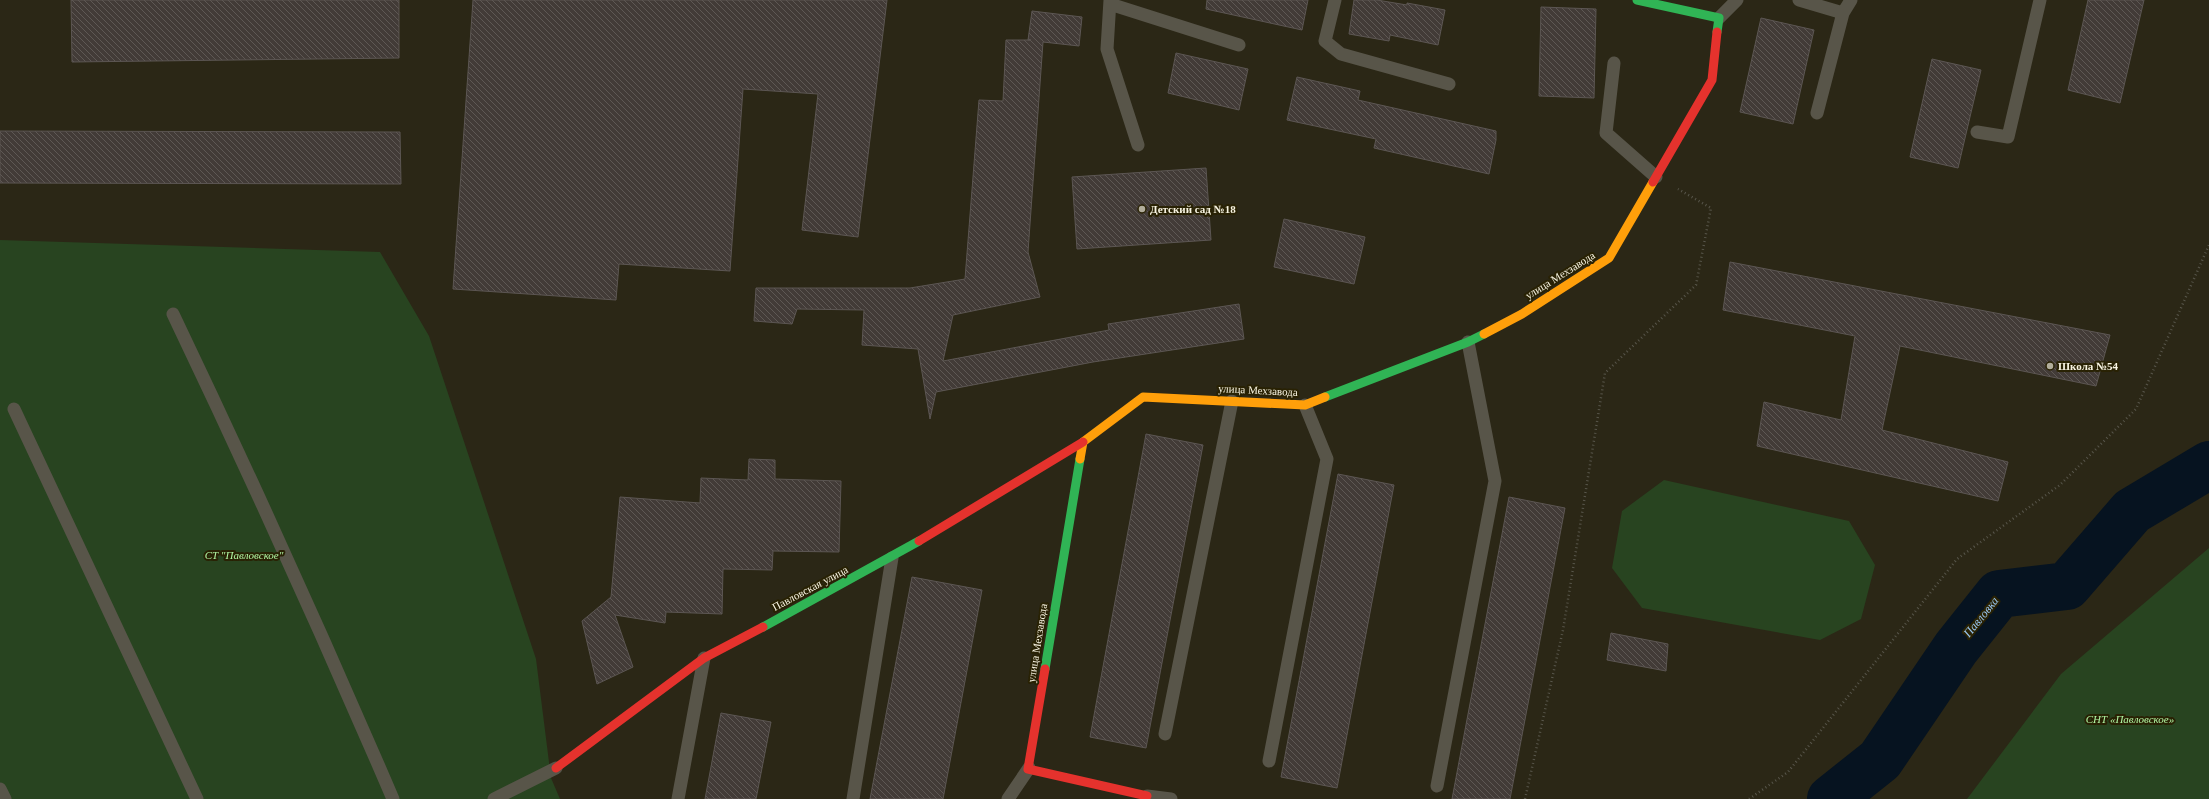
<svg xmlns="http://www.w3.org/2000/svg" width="2209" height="799" viewBox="0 0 2209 799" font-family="'Times New Roman',serif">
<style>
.green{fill:#284420}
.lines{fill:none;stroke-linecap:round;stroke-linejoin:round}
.river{stroke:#061320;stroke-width:48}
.building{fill:url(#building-back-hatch);stroke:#5c5653}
.path{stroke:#58564b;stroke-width:2.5;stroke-dasharray:1 3;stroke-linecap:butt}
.lane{stroke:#585549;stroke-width:13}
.fast{stroke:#30b455;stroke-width:9}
.slow{stroke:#ff9f0a;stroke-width:9}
.jam{stroke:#e5322d;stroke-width:9}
.poi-dot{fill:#b1ad9b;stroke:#292204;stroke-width:1.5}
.labels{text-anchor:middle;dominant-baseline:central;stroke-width:4;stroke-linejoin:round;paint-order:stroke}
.poi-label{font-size:11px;font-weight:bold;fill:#f9f5e3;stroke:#292204;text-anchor:start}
.street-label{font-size:11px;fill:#f9f5e3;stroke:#292204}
.park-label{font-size:11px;font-style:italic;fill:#b1f7a4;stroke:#292204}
.water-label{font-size:12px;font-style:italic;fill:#9ac7f2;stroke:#292204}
</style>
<defs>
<pattern id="building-back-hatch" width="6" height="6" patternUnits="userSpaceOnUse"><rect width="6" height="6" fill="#423b37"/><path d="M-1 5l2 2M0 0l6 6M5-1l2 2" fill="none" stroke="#5e5854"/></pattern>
</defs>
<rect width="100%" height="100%" fill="#2b2716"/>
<path class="green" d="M0,240L380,252L429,336L536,659L551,778L560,799H0Z
M1664,480L1849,521L1875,565L1861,619L1820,640L1642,608L1612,568L1622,511Z
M2209,548V799H1967L2061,674Z"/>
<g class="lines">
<path class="river" d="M1831,799L1880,760L1956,648L1999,594L2067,586L2132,511L2209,465"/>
</g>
<path class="building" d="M71,0H399V58L72,62Z
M473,0H887L858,237L802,230L818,94L743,89L730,271L619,264L616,300L453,289Z
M1207,0H1308L1302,30L1206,9Z
M1354,0H1377L1407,5V3L1445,10L1438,45L1390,35L1389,41L1349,34Z
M2088,0H2144L2120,103L2068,90Z
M1541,7L1596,9L1594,98L1539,96Z
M1032,11L1082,17L1079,46L1043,42L1028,252L1040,297L953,315L943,361L1109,330L1108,324L1239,304L1244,339L1093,362L936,392L930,419L918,349L862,345L864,310L797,309L792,324L754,321L756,288H910L965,279L979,100L1003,101L1006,40H1031H1028Z
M1761,18L1814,30L1793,124L1740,112Z
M1176,53L1248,69L1239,110L1168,93Z
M1932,59L1981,70L1958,168L1910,157Z
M1297,77L1360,91L1358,100L1496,131V140L1489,174L1374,148L1376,139L1287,120Z
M0,131L400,132L401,184L0,183Z
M1206,168L1211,240L1077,249L1072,177Z
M1284,219L1365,237L1354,284L1274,267Z
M1730,262L2110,335L2096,386L1900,346L1882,430L2008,462L1998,501L1757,446L1764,402L1841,420L1855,336L1723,310Z
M1146,434L1203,445L1146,748L1090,737Z
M749,459L775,460V479L841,481L839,552L773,551L772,570L723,569L722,614L666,612L665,623L615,615L633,667L597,684L582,621L611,597L620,497L700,503L701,478L748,480Z
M1338,474L1394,485L1337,788L1281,777Z
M1509,497L1565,508L1510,799H1452Z
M912,577L982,590L943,799H870Z
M1611,633L1668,644L1666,671L1607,660Z
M721,713L771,722L756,799H705Z"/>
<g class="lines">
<path class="path" d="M1525,799L1563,630L1605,373L1696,285L1711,208L1678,189
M1749,799L1788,772L1957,559L2060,485L2136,409L2209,245"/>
<path class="lane" d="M1110,0L1107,49L1138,145
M1335,0L1325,41L1341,54L1449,84
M1799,0L1843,13L1851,0
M1110,4L1239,45
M1719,18L1737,0
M1614,63L1606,133L1656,177
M1817,113L1843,13
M1977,132L2008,137L2040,0
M173,314C250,475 323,636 393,799
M14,409L197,799
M1165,734L1232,401
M1269,761L1327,459L1305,405
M1437,786L1495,481L1468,342
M0,789L5,799
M494,799L556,768
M678,799L704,658
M853,799L892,558
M1008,799L1029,768
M1147,799V796L1171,799"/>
<path class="fast" d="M1637,0L1719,18L1717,32
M1325,397L1468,342L1484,334
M763,627L919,541
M1045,669L1080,459"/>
<path class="slow" d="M1484,334L1522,314L1609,258L1653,182
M1080,459L1083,442L1143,397L1305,405L1325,397"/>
<path class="jam" d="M1653,182L1712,80L1717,32
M919,541L1083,442
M1045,669L1028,769L1147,796
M556,768L704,658L763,627"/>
</g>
<g class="poi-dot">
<circle cx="1142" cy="209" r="4"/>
<circle cx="2050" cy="366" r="4"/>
</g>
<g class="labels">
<g class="poi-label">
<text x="1150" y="209">Детский сад №18</text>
<text x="2058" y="366">Школа №54</text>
</g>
<g class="street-label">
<text transform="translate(1560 275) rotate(-32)">улица Мехзавода</text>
<text transform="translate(1258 390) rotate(3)">улица Мехзавода</text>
<text transform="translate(810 588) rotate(-28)">Павловская улица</text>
<text transform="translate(1037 643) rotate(-81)">улица Мехзавода</text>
</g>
<g class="park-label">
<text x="244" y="555">СТ "Павловское"</text>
<text x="2130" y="719">СНТ «Павловское»</text>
</g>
<g class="water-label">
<text transform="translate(1981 617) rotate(-51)">Павловка</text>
</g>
</g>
</svg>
